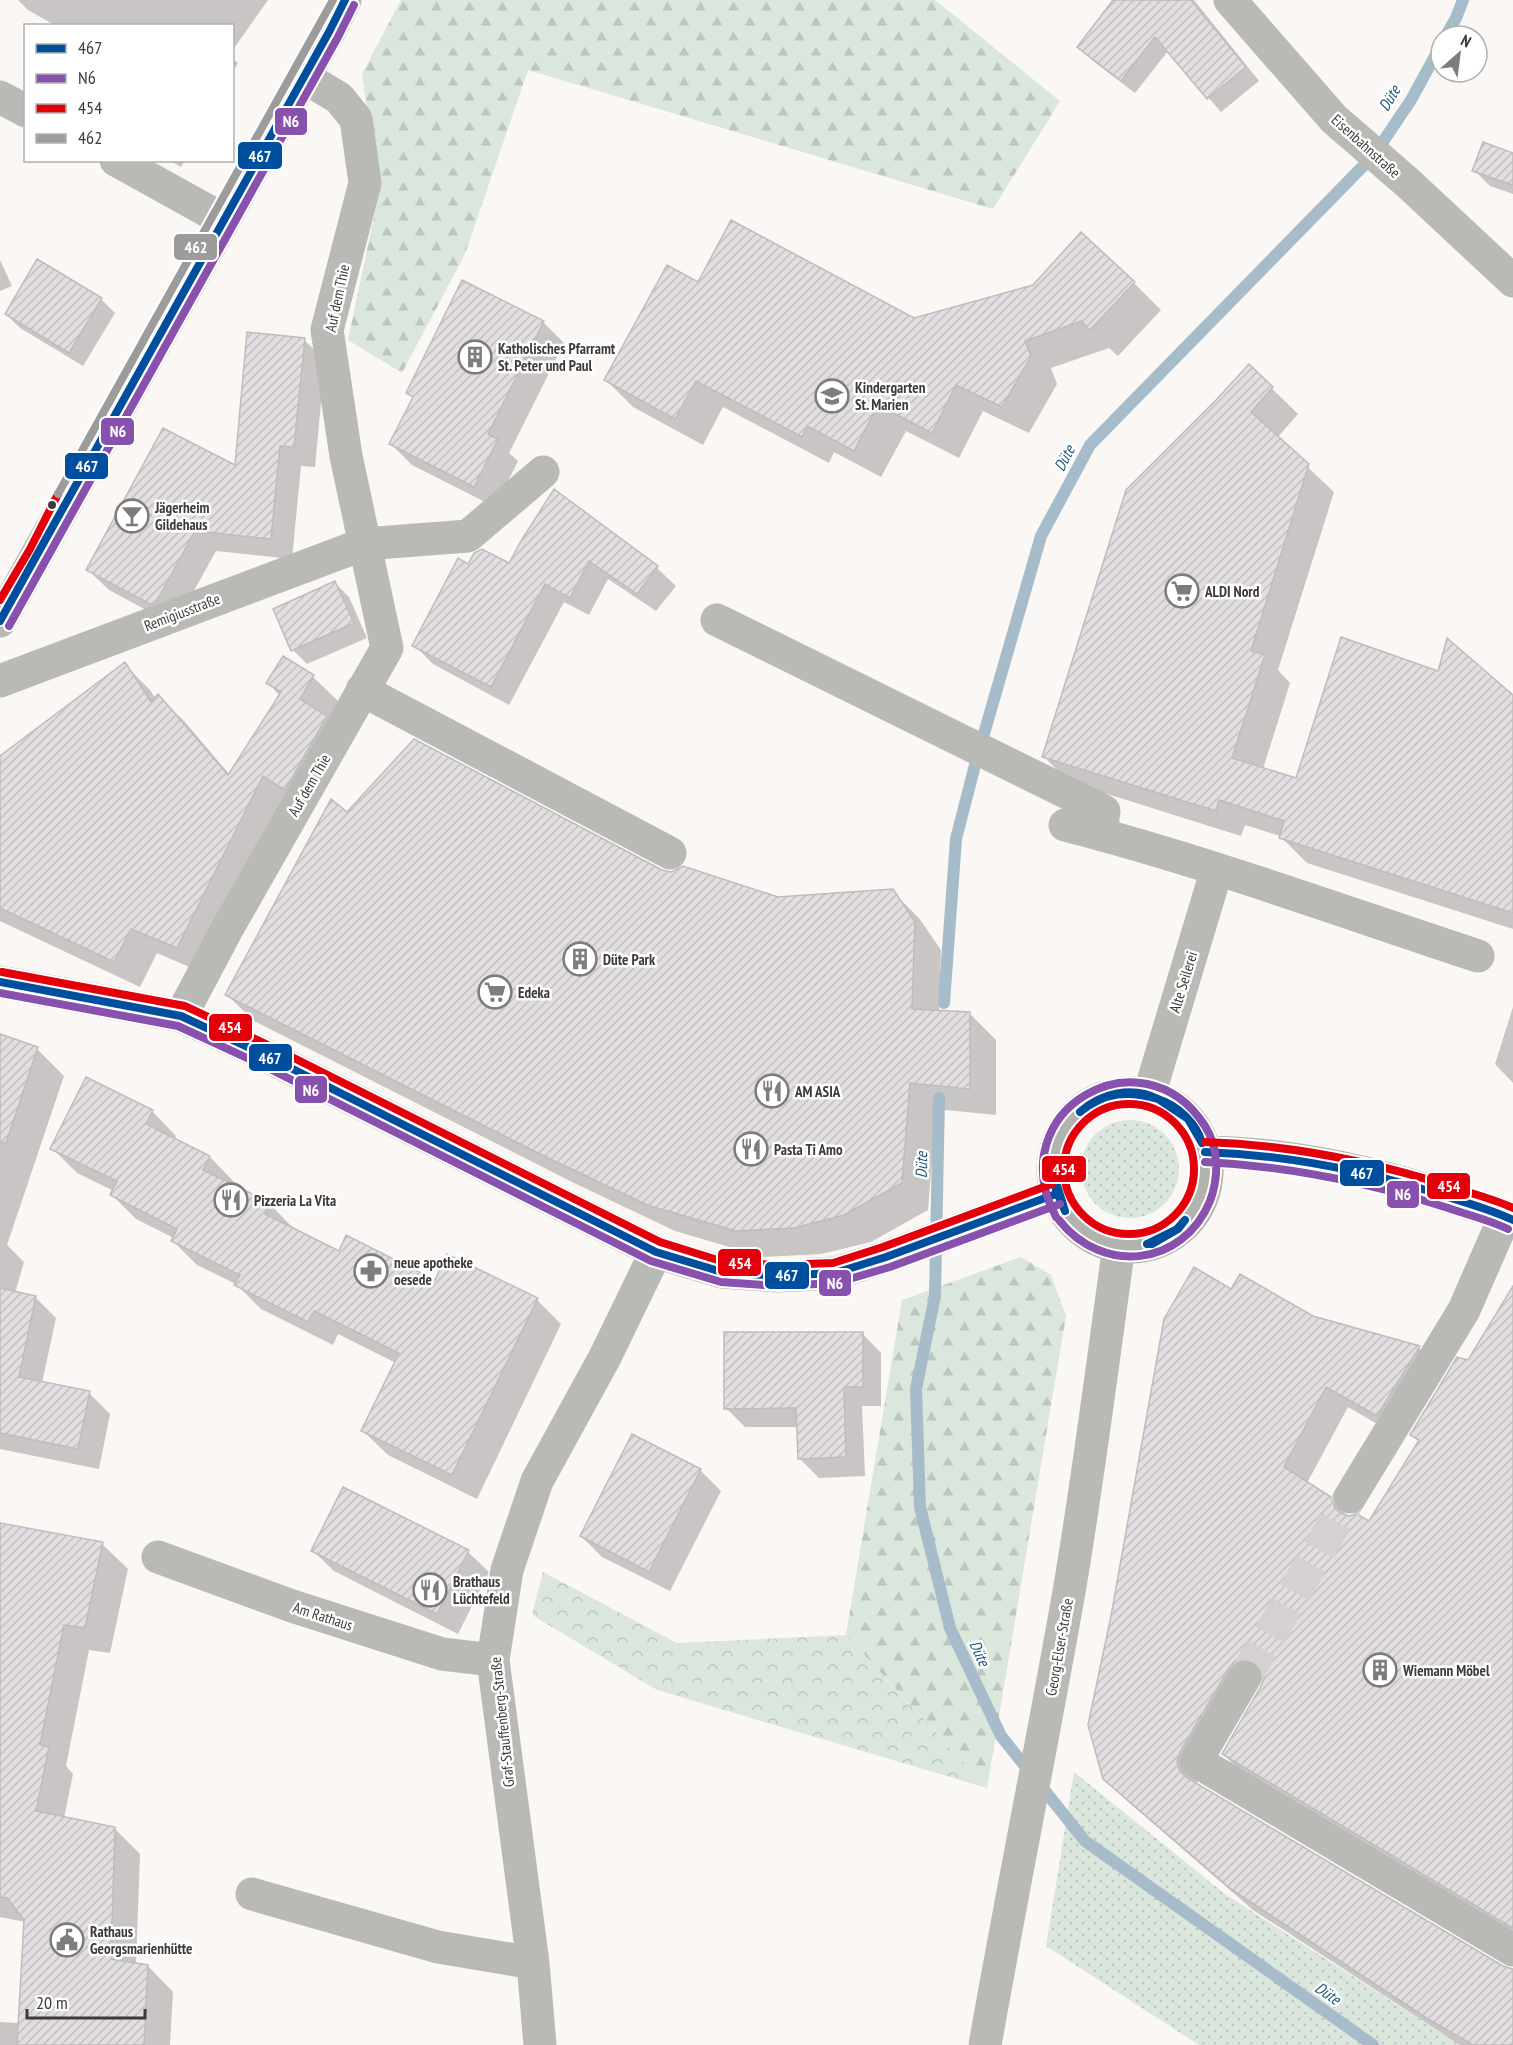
<svg xmlns="http://www.w3.org/2000/svg" width="1513" height="2045" viewBox="0 0 1513 2045" font-family="'PT Sans Narrow',sans-serif">
<style>
.grass{fill:url(#grass-dots)}
.forest{fill:url(#forest-firs)}
.park{fill:url(#park-crowns)}
.shadow{fill:#0003}
.lines{fill:none;stroke-linecap:round;stroke-linejoin:round}
.stream{stroke:#a6bcca;stroke-width:12}
.building{fill:url(#building-hatch);stroke:#bebcbc;stroke-width:1.5}
.minor-tunnel{stroke:#d4d1d0;stroke-width:33;stroke-dasharray:33 16;stroke-linecap:butt}
.minor{stroke:#b9bab5;stroke-width:33}
.major{stroke:#b2b2ae;stroke-width:33}
.bus-1-casing{stroke:#fff;stroke-width:12}
.bus-2-casing{stroke:#fff;stroke-width:12}
.bus-3-casing{stroke:#fff;stroke-width:12}
.bus-4-casing{stroke:#fff;stroke-width:12}
.bus-1{stroke:#004e9e;stroke-width:8}
.bus-2{stroke:#8951ae;stroke-width:8}
.bus-3{stroke:#e3000b;stroke-width:8}
.bus-4{stroke:#9c9c9d;stroke-width:8}
.bus-dot{fill:#3d3b3b;stroke:#fff;stroke-width:2}
.labels{text-anchor:middle;dominant-baseline:central;stroke-width:5;stroke-linejoin:round;paint-order:stroke}
.street-label{font-size:15px;fill:#3d3b3b;stroke:#fff}
.poi-label{font-size:15px;font-weight:bold;fill:#3d3b3b;stroke:#fff;text-anchor:start}
.water-label{font-size:16px;font-style:italic;fill:#1e5877;stroke:#fff}
.line-badge{stroke:#fff;stroke-width:2}
.badge-label{font-size:16px;text-anchor:middle;font-weight:bold;fill:#fff}
</style>
<defs>
<pattern id="grass-dots" width="8" height="8" patternUnits="userSpaceOnUse" patternTransform="scale(1.5)"><rect width="8" height="8" fill="#dbe7dd"/><path d="M2 2h.1M6 6h.1" fill="none" stroke="#bdc7bf" stroke-width="1.8" stroke-linecap="round"/></pattern>
<pattern id="forest-firs" width="22" height="20" patternUnits="userSpaceOnUse" patternTransform="scale(1.5)"><rect width="22" height="20" fill="#dbe7dd"/><path d="M5 1l3.5 6h-7zM16 11l3.5 6h-7z" fill="#bdc7bf"/></pattern>
<pattern id="park-crowns" width="20" height="18" patternUnits="userSpaceOnUse" patternTransform="scale(1.5)"><rect width="20" height="18" fill="#dbe7dd"/><path d="M2 6a3 3 0 1 1 6 0M12 15a3 3 0 1 1 6 0" fill="none" stroke="#bdc7bf"/></pattern>
<pattern id="building-hatch" width="6" height="6" patternUnits="userSpaceOnUse" patternTransform="scale(1.5)"><rect width="6" height="6" fill="#e2dde1"/><path d="M-1 1l2-2M0 6l6-6M5 7l2-2" fill="none" stroke="#c3bfc2"/></pattern>
</defs>
<rect width="100%" height="100%" fill="#faf7f5"/>
<path class="grass" d="M1081 1169a49 49 0 1 1 98 0a49 49 0 1 1-98 0Z
M1074,1772L1225,1894L1460,2045H1199L1046,1946Z"/>
<path class="forest" d="M401,0H935L1060,101L993,209L528,70L465,254L402,373L348,340L379,193L362,74Z
M1021,1257L1051,1275L1066,1316L987,1788L846,1635L902,1300Z"/>
<path class="park" d="M543,1572L677,1643L846,1635L987,1788L657,1690L532,1615Z"/>
<path class="shadow" d="M18,0H268L232,51V26H56L28,10Z
M1115,0H1194L1259,81L1221,112L1168,51L1135,93L1093,61L1079,47Z
M232,58L238,63L232,73Z
M1513,154V194L1490,186L1474,170Z
M169,160H185L181,167Z
M0,260L12,286L0,291Z
M1134,283L1161,310L1118,356L1109,348L1051,368L1057,384L1029,433L983,411L959,458L906,431L881,477L834,452L829,463L723,407L703,445L633,407L606,380L699,284L914,320Z
M101,299L115,313L83,366L20,328L6,314Z
M543,322L564,343L509,453L518,461L495,507L412,465L391,444L414,399L408,393Z
M304,340L325,360L315,467L301,466L292,559L216,551L176,623L172,624L109,590L88,570L236,468Z
M1249,366L1298,414L1277,438L1334,492L1278,670L1290,683L1263,769L1297,780L1513,698V929L1307,863L1280,836L1245,825L1241,836L1069,782L1043,756L1217,401Z
M554,492L657,568L676,586L656,611L608,579L589,615L564,602L509,705L433,664L414,645L469,566L510,565Z
M335,583L349,597L367,638L307,664L293,650L275,610Z
M284,658L313,677L339,702L203,973L157,953L140,987L0,921V758L124,664L150,690L156,699L158,696L184,721L230,775L280,696L268,683Z
M347,814L661,871L778,899L892,891L919,918L941,950L939,1012L970,1014L996,1040V1115L936,1109L928,1210L871,1242L821,1254L764,1257L675,1231L572,1182L254,1021L227,995Z
M1513,1007V1083L1495,1064Z
M0,1036L37,1049L64,1076L7,1245L24,1262L15,1293L35,1297L56,1318L42,1383L89,1393L110,1414L99,1469L0,1449Z
M152,1111L176,1136L174,1140L210,1157L234,1182L232,1186L270,1204L294,1229L339,1253L435,1282L537,1300L561,1324L477,1499L388,1455L363,1431L396,1363L338,1334L333,1345L261,1309L236,1284L197,1265L172,1240L174,1238L136,1219L112,1195L114,1191L77,1173L52,1148Z
M1513,1289V1935L1244,1775L1223,1754L1263,1687L1265,1679L1256,1681L1200,1773L1197,1783L1198,1786L1503,1968L1513,1970V2045H1460L1253,1910L1126,1800L1104,1778L1232,1291L1312,1317L1419,1348L1440,1368L1398,1436L1348,1407L1307,1483L1330,1499L1349,1517L1369,1523L1419,1442L1412,1435L1468,1361Z
M862,1333L881,1353V1406H862L865,1476L819,1478L799,1458L798,1427H745L726,1408Z
M700,1470L721,1491L670,1591L602,1557L581,1536Z
M0,1524L102,1544L128,1569L110,1653L89,1650L66,1766L73,1774L64,1818L114,1828L140,1854L136,1964L148,1966L173,1992L170,2045H0V2022L19,2023L25,1922L0,1917Z
M313,1551L468,1552L489,1572L458,1634L334,1571Z"/>
<g class="lines">
<path class="stream" d="M1446,36L1456,18L1463,0
M944,1003L956,839L975,765L1041,536L1090,445L1374,155L1411,100L1441,45
M939,1098L935,1296L916,1389L920,1507L950,1628L1001,1736L1085,1841L1373,2045"/>
</g>
<path class="building" d="M1113,0H1191L1246,67L1207,99L1155,37L1121,81L1077,47Z
M1483,142L1513,153V185L1472,171Z
M731,220L914,318L1033,285L1081,232L1135,282L1090,330L1081,321L1025,341L1031,356L1002,407L956,385L932,433L878,405L854,451L807,426L802,437L696,381L675,419L604,380L667,265L698,282Z
M37,259L102,298L69,353L5,314Z
M462,280L544,321L488,434L498,439L474,487L389,444L413,397L406,393Z
M247,332L305,338L294,447L280,446L271,539L195,531L156,602L150,604L86,570L163,428L235,465Z
M1249,364L1273,387L1251,412L1309,464L1251,651L1265,655L1232,758L1296,778L1341,637L1438,671L1447,638L1513,695V913L1279,838L1284,821L1219,800L1216,811L1042,757L1126,490L1216,400Z
M554,489L658,566L637,594L589,561L570,598L545,584L491,687L412,646L458,558L468,564L474,553L482,549L509,563L521,541Z
M335,581L354,623L291,651L273,609Z
M283,656L314,675L300,699L327,716L285,790L263,776L177,948L131,929L114,962L0,908V756L125,662L151,702L158,694L228,775L281,692L266,683Z
M414,739L662,870L671,872L683,866L778,897L893,889L915,922L912,1009L970,1012V1089L910,1083L902,1183L844,1215L794,1228L736,1231L647,1205L544,1156L225,995L331,799L347,812Z
M0,1034L38,1047L6,1143L0,1142Z
M86,1077L153,1110L146,1124L210,1156L203,1170L271,1203L265,1214L339,1251L346,1235L435,1280L447,1254L538,1298L452,1475L361,1431L399,1353L314,1311L308,1322L234,1285L240,1275L171,1241L177,1229L110,1195L117,1181L50,1149Z
M1194,1267L1231,1289L1240,1274L1313,1316L1420,1346L1377,1416L1326,1387L1284,1467L1331,1497L1334,1506L1340,1513L1349,1516L1357,1514L1369,1521L1419,1440L1410,1435L1457,1357L1468,1360L1513,1286V1928L1222,1754L1261,1686L1264,1678L1262,1668L1254,1661L1246,1658L1236,1660L1229,1668L1180,1752L1177,1761L1180,1771L1186,1777L1503,1966L1513,1969V2045H1473L1428,2019L1231,1889L1103,1779L1088,1725L1111,1616L1164,1319Z
M0,1288L36,1296L19,1377L90,1391L78,1449L0,1433Z
M724,1332H863V1387H844L846,1457L798,1459L796,1408L724,1409Z
M632,1434L701,1469L649,1572L580,1536Z
M343,1487L469,1550L437,1614L311,1551Z
M0,1523L103,1542L85,1628L64,1625L40,1745L49,1747L36,1811L115,1827L111,1959L148,1965L144,2045H17L24,1920L7,1898L0,1897Z"/>
<g class="lines">
<path class="minor-tunnel" d="M1245,1677L1350,1497"/>
<path class="minor" d="M1230,0L1334,119L1408,183L1513,281
M0,97L26,111
M116,160L224,220
M717,620L1104,811L1101,834
M0,621L329,32L345,0
M0,681L364,544L468,536L543,472
M362,690L670,853
M1065,825C1205,861 1341,911 1478,956
M181,1016L227,929L387,648L346,456L327,330L365,183L356,119L339,98L304,77
M1149,1095L1217,869
M1350,1497L1464,1310L1505,1216
M158,1557L292,1606L442,1654L493,1660
M1245,1677L1196,1761L1513,1950
M252,1894L438,1947L533,1963
M540,2045L533,1963L493,1660L507,1570L537,1481L605,1357L656,1252
M985,2045C1012,1892 1043,1740 1070,1586C1089,1473 1103,1360 1119,1246"/>
<path class="major" d="M0,982L181,1016L265,1055L656,1252L722,1272L777,1276L835,1273L886,1257L1056,1194
M1053 1170a77 77 0 1 1 154 0a77 77 0 1 1-154 0Z
M1205,1152C1290,1153 1377,1172 1457,1200C1476,1206 1496,1211 1513,1220"/>
<defs>
<path id="bus-1" d="M0,621L329,32L345,0
M0,982L181,1016L265,1055L656,1252L722,1272L777,1276L835,1273L886,1257L1056,1194
M1158,1099C1177,1105 1197,1123 1202,1143
M1158,1099L1188,1119L1202,1143
M1080,1112C1101,1093 1132,1086 1158,1099
M1080,1112C1105,1092 1128,1090 1158,1099
M1205,1152C1289,1155 1369,1171 1448,1197C1470,1204 1492,1210 1513,1220
M1054,1164L1055,1179L1065,1211
M1054,1164L1056,1190L1065,1211
M1147,1244L1177,1229L1185,1220
M1147,1244H1152L1178,1229L1185,1220"/>
<path id="bus-2" d="M9,626L338,37L354,5
M0,993L178,1026L260,1064L651,1261L721,1282L778,1286L836,1283L890,1267L1060,1204
M1205,1162C1288,1166 1368,1182 1448,1208C1468,1215 1489,1220 1508,1229
M1056,1217C999,1111 1142,1028 1205,1126C1219,1148 1219,1177 1210,1201C1183,1267 1102,1275 1059,1220"/>
<path id="bus-3" d="M0,600L30,549L58,494
M2,972L185,1006L270,1046L660,1242L724,1262L777,1265L833,1263L883,1247L1052,1184
M1064 1169a65 65 0 1 1 130 0a65 65 0 1 1-130 0Z
M1205,1142C1290,1145 1372,1161 1452,1187C1473,1194 1494,1199 1513,1208"/>
<path id="bus-4" d="M58,494L333,0"/>
</defs>
<use href="#bus-1" class="bus-1-casing"/>
<use href="#bus-2" class="bus-2-casing"/>
<use href="#bus-3" class="bus-3-casing"/>
<use href="#bus-4" class="bus-4-casing"/>
<use href="#bus-1" class="bus-1"/>
<use href="#bus-2" class="bus-2"/>
<use href="#bus-3" class="bus-3"/>
<use href="#bus-4" class="bus-4"/>
</g>
<defs>
<symbol id="building-ring" viewBox="-11 -11 22 22"><circle r="9.5" fill="#fff" stroke="#7f7d7c" stroke-width="1.5"/><path d="M-4-6H4V6H1V3H-1V6H-4ZM-2.5-4.3h1.7v1.8h-1.7ZM.8-4.3h1.7v1.8H.8ZM-2.5-1h1.7V.8h-1.7ZM.8-1h1.7V.8H.8Z" fill="#7f7d7c"/></symbol>
<symbol id="school-ring" viewBox="-11 -11 22 22"><circle r="9.5" fill="#fff" stroke="#7f7d7c" stroke-width="1.5"/><path d="M0-5L7-2L0 1L-7-2ZM-4 1L0 2.5L4 1V4Q0 6-4 4Z" fill="#7f7d7c"/></symbol>
<symbol id="bar-ring" viewBox="-11 -11 22 22"><circle r="9.5" fill="#fff" stroke="#7f7d7c" stroke-width="1.5"/><path d="M-6-5H6L.8 .8V4.5H3.5V6h-7V4.5H-.8V.8Z" fill="#7f7d7c"/></symbol>
<symbol id="supermarket-ring" viewBox="-11 -11 22 22"><circle r="9.5" fill="#fff" stroke="#7f7d7c" stroke-width="1.5"/><path d="M-6-5.5h2.5l.6 2H6L4.5 2H-2.5L-4.4-4H-6ZM-1.5 3.2a1.3 1.3 0 1 0 .1 0ZM3 3.2a1.3 1.3 0 1 0 .1 0Z" fill="#7f7d7c"/></symbol>
<symbol id="restaurant-ring" viewBox="-11 -11 22 22"><circle r="9.5" fill="#fff" stroke="#7f7d7c" stroke-width="1.5"/><path d="M-5-6h1v4h1v-4h1v4h1v-4h1v5L-1.5 .5V6h-2V.5L-5-1ZM5-6V6H3V1.5H1.5Q1.5-4 5-6Z" fill="#7f7d7c"/></symbol>
<symbol id="pharmacy-ring" viewBox="-11 -11 22 22"><circle r="9.5" fill="#fff" stroke="#7f7d7c" stroke-width="1.5"/><path d="M-2-6h4v4h4v4h-4v4h-4v-4h-4v-4h4Z" fill="#7f7d7c"/></symbol>
<symbol id="civic-ring" viewBox="-11 -11 22 22"><circle r="9.5" fill="#fff" stroke="#7f7d7c" stroke-width="1.5"/><path d="M-.6-6.5H3V-4.5H.6V-3L4-1V1h2V6H-6V1h2V-1L-.6-3ZM-1.2 2.5V6h2.4V2.5Z" fill="#7f7d7c"/></symbol>
</defs>
<g fill-rule="evenodd">
<use href="#building-ring" x="456" y="338" width="38" height="38"/>
<use href="#school-ring" x="813" y="377" width="38" height="38"/>
<use href="#bar-ring" x="113" y="497" width="38" height="38"/>
<use href="#supermarket-ring" x="1163" y="572" width="38" height="38"/>
<use href="#building-ring" x="561" y="940" width="38" height="38"/>
<use href="#supermarket-ring" x="476" y="973" width="38" height="38"/>
<use href="#restaurant-ring" x="753" y="1072" width="38" height="38"/>
<use href="#restaurant-ring" x="732" y="1130" width="38" height="38"/>
<use href="#restaurant-ring" x="212" y="1181" width="38" height="38"/>
<use href="#pharmacy-ring" x="352" y="1252" width="38" height="38"/>
<use href="#restaurant-ring" x="411" y="1571" width="38" height="38"/>
<use href="#building-ring" x="1361" y="1651" width="38" height="38"/>
<use href="#civic-ring" x="48" y="1921" width="38" height="38"/>
</g>
<circle class="bus-dot" cx="52" cy="505" r="5"/>
<g class="labels">
<g class="street-label">
<text transform="translate(1366 146) rotate(42)">Eisenbahnstraße</text>
<text transform="translate(337 298) rotate(-78)">Auf dem Thie</text>
<text transform="translate(182 612) rotate(-21)">Remigiusstraße</text>
<text transform="translate(309 785) rotate(-60)">Auf dem Thie</text>
<text transform="translate(1183 982) rotate(-73)">Alte Seilerei</text>
<text transform="translate(323 1616) rotate(18)">Am Rathaus</text>
<text transform="translate(1059 1647) rotate(-80)">Georg-Elser-Straße</text>
<text transform="translate(502 1722) rotate(-96)">Graf-Stauffenberg-Straße</text>
</g>
<g class="poi-label">
<text x="498" y="348">Katholisches Pfarramt<tspan x="498" dy="17">St. Peter und Paul</tspan></text>
<text x="855" y="387">Kindergarten<tspan x="855" dy="17">St. Marien</tspan></text>
<text x="155" y="507">Jägerheim<tspan x="155" dy="17">Gildehaus</tspan></text>
<text x="1205" y="591">ALDI Nord</text>
<text x="603" y="959">Düte Park</text>
<text x="518" y="992">Edeka</text>
<text x="795" y="1091">AM ASIA</text>
<text x="774" y="1149">Pasta Ti Amo</text>
<text x="254" y="1200">Pizzeria La Vita</text>
<text x="394" y="1262">neue apotheke<tspan x="394" dy="17">oesede</tspan></text>
<text x="453" y="1581">Brathaus<tspan x="453" dy="17">Lüchtefeld</tspan></text>
<text x="1403" y="1670">Wiemann Möbel</text>
<text x="90" y="1931">Rathaus<tspan x="90" dy="17">Georgsmarienhütte</tspan></text>
</g>
<g class="water-label">
<text transform="translate(1389 98) rotate(-59)">Düte</text>
<text transform="translate(1064 458) rotate(-62)">Düte</text>
<text transform="translate(921 1165) rotate(-89)">Düte</text>
<text transform="translate(980 1653) rotate(65)">Düte</text>
<text transform="translate(1328 1993) rotate(35)">Düte</text>
</g>
</g>
<g class="line-badge">
<rect x="274" y="107" width="34" height="29" rx="6" fill="#8951ae"/>
<rect x="237" y="141" width="46" height="29" rx="6" fill="#004e9e"/>
<rect x="173" y="233" width="45" height="28" rx="6" fill="#9c9c9d"/>
<rect x="100" y="417" width="35" height="29" rx="6" fill="#8951ae"/>
<rect x="64" y="452" width="45" height="28" rx="6" fill="#004e9e"/>
<rect x="208" y="1013" width="45" height="29" rx="6" fill="#e3000b"/>
<rect x="248" y="1043" width="45" height="29" rx="6" fill="#004e9e"/>
<rect x="294" y="1075" width="34" height="29" rx="6" fill="#8951ae"/>
<rect x="1041" y="1155" width="46" height="28" rx="6" fill="#e3000b"/>
<rect x="1339" y="1159" width="46" height="28" rx="6" fill="#004e9e"/>
<rect x="1426" y="1172" width="45" height="28" rx="6" fill="#e3000b"/>
<rect x="1386" y="1180" width="34" height="29" rx="6" fill="#8951ae"/>
<rect x="717" y="1248" width="45" height="29" rx="6" fill="#e3000b"/>
<rect x="764" y="1261" width="46" height="29" rx="6" fill="#004e9e"/>
<rect x="818" y="1269" width="34" height="28" rx="6" fill="#8951ae"/>
</g>
<g class="badge-label">
<text x="291" y="127">N6</text>
<text x="260" y="162">467</text>
<text x="196" y="253">462</text>
<text x="118" y="437">N6</text>
<text x="87" y="472">467</text>
<text x="230" y="1033">454</text>
<text x="270" y="1064">467</text>
<text x="311" y="1096">N6</text>
<text x="1064" y="1175">454</text>
<text x="1362" y="1179">467</text>
<text x="1449" y="1192">454</text>
<text x="1403" y="1200">N6</text>
<text x="740" y="1269">454</text>
<text x="787" y="1281">467</text>
<text x="835" y="1289">N6</text>
</g>
<rect x="24" y="24" width="210" height="138" fill="#ffffff" stroke="#b1b1b1" stroke-width="1.5"/>
<rect x="36" y="44" width="30" height="9" fill="#004e9e" stroke="#b1b1b1" stroke-width="1.5"/>
<text x="78" y="54" font-size="18" fill="#3d3b3b">467</text>
<rect x="36" y="74" width="30" height="9" fill="#8951ae" stroke="#b1b1b1" stroke-width="1.5"/>
<text x="78" y="84" font-size="18" fill="#3d3b3b">N6</text>
<rect x="36" y="104" width="30" height="9" fill="#e3000b" stroke="#b1b1b1" stroke-width="1.5"/>
<text x="78" y="114" font-size="18" fill="#3d3b3b">454</text>
<rect x="36" y="134" width="30" height="9" fill="#9c9c9d" stroke="#b1b1b1" stroke-width="1.5"/>
<text x="78" y="144" font-size="18" fill="#3d3b3b">462</text>
<g transform="translate(1459 54) rotate(28)"><circle r="28" fill="#ffffff" stroke="#b1b1b1" stroke-width="1.5"/>
<path d="M0-4.5L10 22L0 15L-10 22Z" fill="#7f7d7c"/>
<text y="-9" font-size="16" font-weight="bold" text-anchor="middle" fill="#3d3b3b">N</text>
</g>
<path d="M27 2009v9h118v-9" fill="none" stroke="#3d3b3b" stroke-width="3"/>
<text x="36" y="2009" font-size="18" fill="#3d3b3b" stroke="#ffffff" stroke-width="4.5" paint-order="stroke">20 m</text>
</svg>
